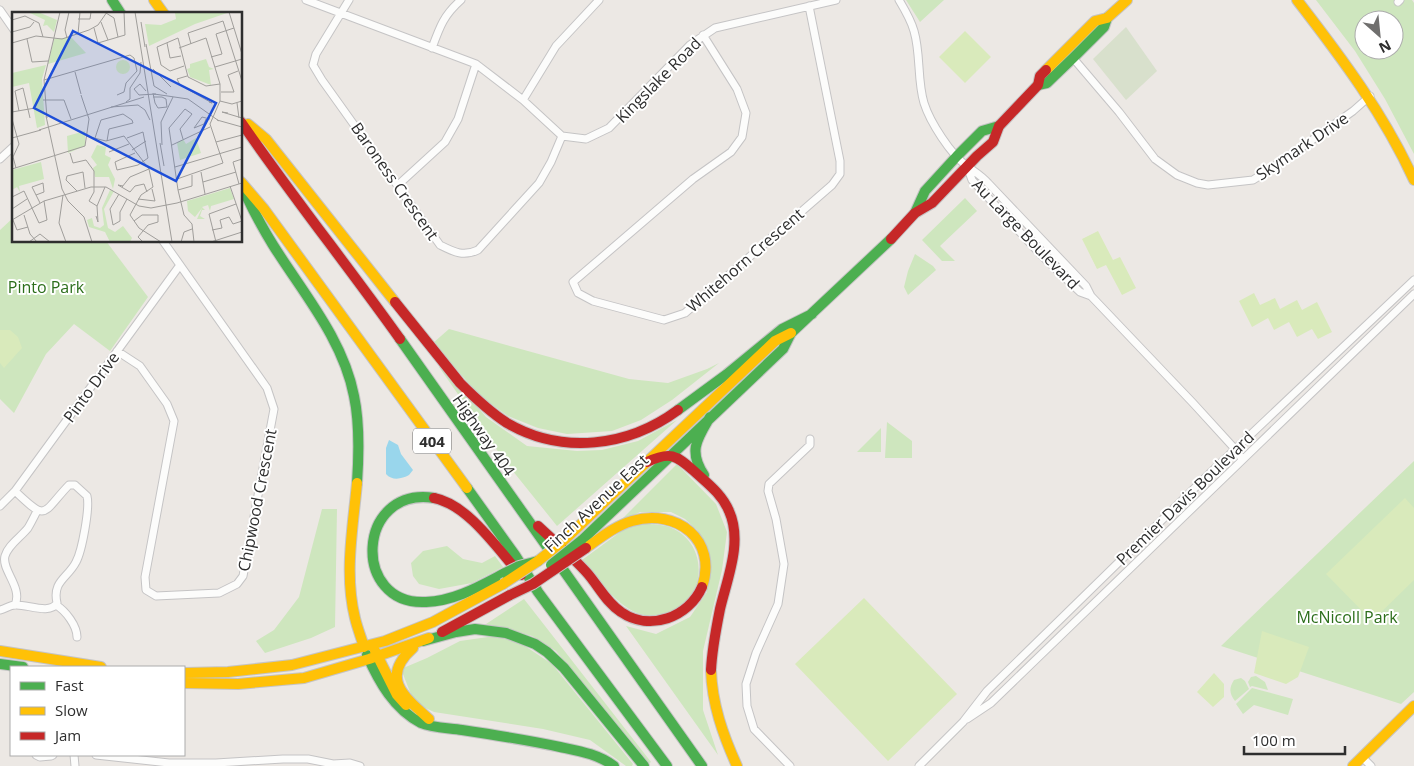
<svg xmlns="http://www.w3.org/2000/svg" width="1414" height="766" viewBox="0 0 1414 766" font-family="'Open Sans',sans-serif">
<style>
.green{fill:#cee6be;fill-rule:evenodd}
.cemetery{fill:#d8e0cc}
.pitch{fill:#d9eabb}
.water{fill:#99d6ec}
.lines{fill:none;stroke-linecap:round;stroke-linejoin:round}
.street-casing{stroke:#c5c4c5;stroke-width:9}
.fast-casing{stroke:#c5c4c5;stroke-width:12}
.slow-casing{stroke:#c5c4c5;stroke-width:12}
.jam-casing{stroke:#c5c4c5;stroke-width:12}
.street{stroke:#fcfcfb;stroke-width:7}
.fast{stroke:#4caf50;stroke-width:10}
.slow{stroke:#ffc107;stroke-width:10}
.jam{stroke:#c62828;stroke-width:10}
.fast-bridge-casing{stroke:#c5c4c5;stroke-width:12;stroke-linecap:butt}
.slow-bridge-casing{stroke:#c5c4c5;stroke-width:12;stroke-linecap:butt}
.jam-bridge-casing{stroke:#c5c4c5;stroke-width:12;stroke-linecap:butt}
.fast-bridge{stroke:#4caf50;stroke-width:10}
.slow-bridge{stroke:#ffc107;stroke-width:10}
.jam-bridge{stroke:#c62828;stroke-width:10}
.labels{text-anchor:middle;dominant-baseline:central;stroke-width:4;stroke-linejoin:round;paint-order:stroke}
.shield{fill:#fff;stroke:#6d6d6d;stroke-width:1}
.shield-label{font-size:15px;font-weight:bold;fill:#2e2e2e}
.street-label{font-size:16px;fill:#2e2e2e;stroke:#fff}
.park-label{font-size:16px;fill:#2c6e1b;stroke:#fff}
.inset-road{fill:none;stroke:#a09e9b;stroke-width:1}
.view{fill:#1d4ed8;fill-opacity:0.15;stroke:#1d4ed8;stroke-width:2.5}
.inset-edge{fill:none;stroke:#2e2e2e;stroke-width:2.5}
</style>
<rect width="100%" height="100%" fill="#ece8e4"/>
<path class="green" d="M906,0H944L920,22Z
M1316,0H1412L1414,3V154L1385,99L1355,51ZM1364,20H1394V50H1364Z
M965,198L977,211L940,246L955,261H942L922,240Z
M14,217V241H106L148,297L110,351L74,324L46,354L14,413L0,399V230Z
M915,254L933,266L936,270L908,295L904,287L908,271Z
M449,329L629,379L668,383L707,369L719,363L672,400L641,420L612,431L567,434L538,428L508,416L480,396L433,343Z
M442,366L486,417L527,446L577,451L602,450L638,441L677,420L557,526L504,460L439,367Z
M887,422L912,441V458H885Z
M881,428V452H857Z
M1414,461V692L1401,704L1221,646Z
M677,464L716,504L727,532L722,570L703,651V710L718,755L626,626L656,634L690,617L707,592L705,544L697,530L685,519L671,512H640L618,523Z
M322,509H337L335,627L311,638L265,653L256,641L274,630L299,597Z
M640,524C652,524 664,524 674,529C713,549 704,609 660,615C653,616 645,616 637,613C614,603 598,579 582,560L623,530Z
M447,546L463,559L482,563L495,556L503,567L472,583L439,589L419,584L413,576L411,563L423,551Z
M524,599L651,762L648,764L556,651L532,636L486,624Z
M495,636L513,638L552,664L633,764L632,766H626L590,740L543,729L434,712L417,704L410,692L401,669L427,658L460,641Z
M1256,676L1265,682L1268,690L1252,686L1250,687L1248,682L1251,677Z
M1241,678L1245,681L1249,689L1235,701C1229,693 1229,688 1234,680Z
M1252,688L1293,699L1288,715L1254,705L1243,714L1236,704Z"/>
<path class="cemetery" d="M1126,27L1157,71L1126,100L1093,59Z"/>
<path class="pitch" d="M965,31L991,57L965,83L939,57Z
M1098,231L1113,260L1120,257L1136,288L1122,295L1106,265L1097,269L1082,239Z
M1254,293L1260,305L1275,298L1280,309L1297,300L1302,310L1317,302L1332,332L1318,339L1312,329L1297,337L1289,322L1274,330L1268,318L1252,327L1239,301Z
M0,330H10L18,337L22,348L4,368L0,363Z
M1405,498L1414,508V580L1372,621L1326,574Z
M864,598L957,694L888,761L795,664Z
M1262,631L1309,647L1298,677L1286,684L1254,673Z
M1214,673L1224,684V697L1213,707L1197,692Z"/>
<path class="water" d="M389,440L398,445L401,454L413,470L409,475C402,479 392,481 386,474V448Z"/>
<g class="lines">
<defs>
<path id="street" d="M306,0L476,64L523,100L562,136L586,139L609,128L690,45L715,28L836,0
M349,0L316,54L313,65L322,80L440,245C454,252 463,257 478,250L539,183L551,162L562,136
M899,0C905,10 911,20 914,31C921,55 917,80 924,103C930,122 951,155 967,166C975,172 982,176 988,183L1086,286L1091,296L1193,403L1235,449L1242,459
M1398,2L1400,0
M0,10L14,30
M703,35L737,89L746,113L742,137L731,152L693,179L573,282L578,293L593,301L664,320L685,313L832,185L840,174V161L809,6
M432,48C440,26 444,15 461,0
M1073,58L1119,112L1155,159L1177,175L1197,183L1208,185L1253,180L1281,162L1353,111L1370,96
M523,100L556,46L599,0
M0,159L14,146
M967,166L972,180L1041,255L1080,292L1091,296
M398,185L445,142L458,119L476,64
M117,351L140,366L167,404L174,421L145,577L146,590L156,596L219,593L237,584L243,576L274,409L267,388L163,241
M0,506L15,491L180,265
M15,605C23,587 1,570 5,556C8,545 21,537 28,528C31,523 34,517 37,511
M56,605C66,611 77,626 77,637
M0,610C5,609 10,605 15,605C27,604 50,615 57,603C52,581 68,578 76,562C82,551 90,508 87,496L75,485H69C42,513 48,523 15,491
M967,719L991,703L1414,294
M36,755L40,757L51,756L53,755
M74,755L75,766
M96,755L169,763H216L283,759H308L333,764L350,763L360,766
M1362,757L1371,766
M790,766L754,729L747,706L746,684L756,653L778,604L784,564L776,519L768,491L769,484L810,445V439
M919,766L963,722L987,691L1209,474L1414,280"/>
<path id="fast" d="M112,0L121,14
M1038,85L1047,83L1073,58L1104,27L1107,18
M246,195C254,212 263,229 273,245C303,293 343,339 354,396C360,424 359,454 357,483
M915,213L925,191L957,156L982,131L999,126
M400,339L702,766
M678,410L727,374L782,329L812,314
M704,475C688,451 697,439 710,417
M467,488L515,555L538,592L667,766
M434,498C356,486 351,606 426,602C455,601 480,586 505,573
M581,541L783,349L791,333L891,239
M423,641L456,632L475,629L506,633L535,644L547,652L564,668L644,766
M367,655C379,682 394,709 421,723C432,728 450,728 462,730C495,735 528,740 560,747C579,751 598,754 614,766
M0,664L23,667"/>
<path id="slow" d="M154,0L164,14
M1297,0C1341,57 1384,114 1414,180
M1046,70L1095,21L1107,18L1127,0
M248,124L266,139L395,302
M241,182L264,209L467,488
M357,483C353,527 344,574 355,618C357,627 361,637 364,647
M562,542L775,341L791,333
M586,548C600,538 615,526 632,521C677,508 718,540 702,587
M413,648C380,677 403,696 429,719
M0,651L101,667
M375,651L397,695L406,705
M711,670C712,704 723,735 737,766
M184,673L228,672L292,665L385,641L433,622L503,584
M184,683L238,684L304,678L369,659L429,638
M1353,766L1414,706"/>
<path id="jam" d="M241,122C292,196 348,266 400,339
M891,239L915,213L932,203L977,156L993,142L999,126L1038,85L1040,76L1046,70
M395,302L460,383C475,398 490,412 507,423C562,455 628,447 678,410
M647,462C670,451 676,455 694,471C707,483 722,494 729,511C743,542 727,579 720,609C716,629 712,650 711,670
M434,498C469,505 498,550 521,575
M538,526C555,542 573,557 588,574C599,587 607,603 621,612C650,632 689,617 702,587
M442,632L510,595"/>
</defs>
<use href="#street" class="street-casing"/>
<use href="#fast" class="fast-casing"/>
<use href="#slow" class="slow-casing"/>
<use href="#jam" class="jam-casing"/>
<use href="#street" class="street"/>
<use href="#fast" class="fast"/>
<use href="#slow" class="slow"/>
<use href="#jam" class="jam"/>
<defs>
<path id="fast-bridge" d="M551,565L581,541
M505,573L519,566L538,561"/>
<path id="slow-bridge" d="M503,584L538,561L562,542"/>
<path id="jam-bridge" d="M510,595L533,584L586,548"/>
</defs>
<use href="#fast-bridge" class="fast-bridge-casing"/>
<use href="#slow-bridge" class="slow-bridge-casing"/>
<use href="#jam-bridge" class="jam-bridge-casing"/>
<use href="#fast-bridge" class="fast-bridge"/>
<use href="#slow-bridge" class="slow-bridge"/>
<use href="#jam-bridge" class="jam-bridge"/>
</g>
<g class="labels">
<rect class="shield" x="413" y="428.5" width="38" height="25" rx="4"/>
<g class="shield-label">
<text x="432" y="441">404</text>
</g>
<g class="street-label">
<text transform="translate(658 80) rotate(-45)">Kingslake Road</text>
<text transform="translate(1302 146) rotate(-34)">Skymark Drive</text>
<text transform="translate(395 181) rotate(55)">Baroness Crescent</text>
<text transform="translate(1026 234) rotate(46)">Au Large Boulevard</text>
<text transform="translate(745 260) rotate(-41)">Whitehorn Crescent</text>
<text transform="translate(91 387) rotate(-54)">Pinto Drive</text>
<text transform="translate(484 435) rotate(55)">Highway 404</text>
<text transform="translate(1185 498) rotate(-44)">Premier Davis Boulevard</text>
<text transform="translate(257 500) rotate(-79)">Chipwood Crescent</text>
<text transform="translate(596 503) rotate(-43)">Finch Avenue East</text>
</g>
<g class="park-label">
<text x="46" y="287">Pinto Park</text>
<text x="1347" y="617">McNicoll Park</text>
</g>
</g>
<g transform="translate(12 12)">
<rect width="230" height="230" fill="#ece8e4"/>
<path d="M16,0H26L45,8L42,20L35,13L31,14L33,8ZM166,0H214L215,1L183,12L137,34L133,12L149,13L164,7L163,1ZM59,25L74,41L36,52L42,27ZM194,47L197,55L202,57L197,58L199,73L178,65L175,57L178,56V52ZM34,53L30,67L33,113L25,116L17,71L0,75V61ZM73,119V134L56,141L55,124ZM184,126L189,141L168,148L165,131L171,127L174,132ZM85,133L94,135L93,143L99,146L96,153L103,167L101,177L97,165H83L81,156L85,153L79,145ZM29,150L32,167L7,174L8,180L5,175L0,178V158ZM218,176L222,187L199,194L198,199L196,193L190,195L193,198H190L188,204L193,207H185L190,196L183,205L176,199L175,189ZM98,178L102,179L92,197L96,216L103,220L111,214L120,226L118,230H98L93,220L77,215L75,208L80,206L82,214L88,216L92,213L90,196Z" fill="#cee6be"/>
<path d="M104 55a7 7 0 1 1 14 0a7 7 0 1 1-14 0Z" fill="#d9eabb"/>
<path class="inset-road" d="M123,0L160,230M217,0L230,42M94,1L102,6L106,25M66,7H78L79,0M0,8L13,4L27,11L31,25M89,10L96,28M129,10L133,35M82,16L86,31L113,23L112,0M0,20L18,15L22,10M66,22L68,0M55,26L53,18L57,0M15,27L20,50L36,49M0,31L24,24L50,27L77,18L86,13L95,0M155,31L158,46L169,44M134,32L142,74L155,82M179,32L176,21L211,9L230,69M199,45L210,42L204,22L222,16M172,54L158,59L149,53L145,35L166,26L176,65L194,74L208,72M203,55L230,47M141,57L159,75M63,60L69,82M175,64L165,67L168,73L200,91L197,90M32,68L118,43L122,46L125,59L114,71L112,80L105,83M134,79L128,72L122,77L127,83L144,82M209,80H222L216,63L226,59M141,81L143,91L146,96L155,95L154,87L150,85H141M142,82L176,87L207,109M31,88H52L59,107M208,89L220,92L230,89M114,90L118,87V76L128,61L129,50M225,91L227,106M99,95L126,93L133,98L138,108M7,99L3,79L11,76L18,106M0,100L23,96M216,101L210,100L230,106M34,104L50,177L56,189L72,205L80,230M35,106L32,68L48,0M0,107L7,132L1,145L4,156M194,107L192,112L182,116L190,105L198,107M205,108L230,115M27,118L132,85M74,124L94,129L112,124L137,157L141,175L129,183L118,203L127,216L149,230M0,126L29,118M83,126L89,108L111,102L120,108L121,111L97,117L95,129M115,126L131,120L136,146L126,153L105,158L103,150L123,141M171,127L168,117L180,102L173,97L157,116L166,178L172,203L180,212L182,230M204,130L230,123M148,131L152,154M150,133L149,110L161,85M160,133L198,115M120,138L134,129M97,140L117,132M58,141L61,151L74,148L82,159V180L77,189L85,194M163,155L230,135M0,157L73,134L77,107L69,83M189,160L193,182M165,167L211,151L198,112L208,89V72L194,26L167,36M191,170L224,160M227,172L221,150L230,147M111,174L106,173L118,180L123,174L132,172L135,180M218,174L230,209M110,175L118,165L137,157M166,178L180,174V163M65,179L54,168L55,164L71,160L73,176M107,182L98,197L101,213L108,209V200L115,187M24,183L32,180L31,171L20,175L28,191M51,183L47,211L54,230M0,185L12,179L27,211L35,208L32,189M126,187L143,189L140,177M0,197L15,187M12,203L18,222L25,230M84,204L86,210L85,194L93,175M0,208L32,189L79,175H94L127,194L139,196L165,191L230,171M1,208L5,218L16,215M122,209L130,203H146V210L136,213L126,225L131,230M200,218L210,216L208,208L217,205L221,212L230,209M17,230L28,222L38,230M169,230L172,220L180,217M199,230L230,220M204,230L197,202L224,192"/>
<path class="view" d="M61,19L204,91L164,169L22,96Z"/>
<rect width="230" height="230" class="inset-edge"/>
</g>
<rect x="10" y="666" width="175" height="90" fill="#ffffff" stroke="#ababab"/>
<rect x="20" y="682" width="25" height="8" fill="#4caf50" stroke="#ababab"/>
<text x="55" y="691" font-size="15" fill="#2e2e2e">Fast</text>
<rect x="20" y="707" width="25" height="8" fill="#ffc107" stroke="#ababab"/>
<text x="55" y="716" font-size="15" fill="#2e2e2e">Slow</text>
<rect x="20" y="732" width="25" height="8" fill="#c62828" stroke="#ababab"/>
<text x="55" y="741" font-size="15" fill="#2e2e2e">Jam</text>
<g transform="translate(1379 35) rotate(153)"><circle r="24" fill="#ffffff" stroke="#ababab"/>
<path d="M0-4L9 19L0 12L-9 19Z" fill="#706f6e"/>
<text y="-8" font-size="14" font-weight="bold" text-anchor="middle" fill="#2e2e2e">N</text>
</g>
<path d="M1244 746v8h101v-8" fill="none" stroke="#2e2e2e" stroke-width="2.5"/>
<text x="1252" y="746" font-size="15" fill="#2e2e2e" stroke="#ffffff" stroke-width="4" paint-order="stroke">100 m</text>
</svg>
